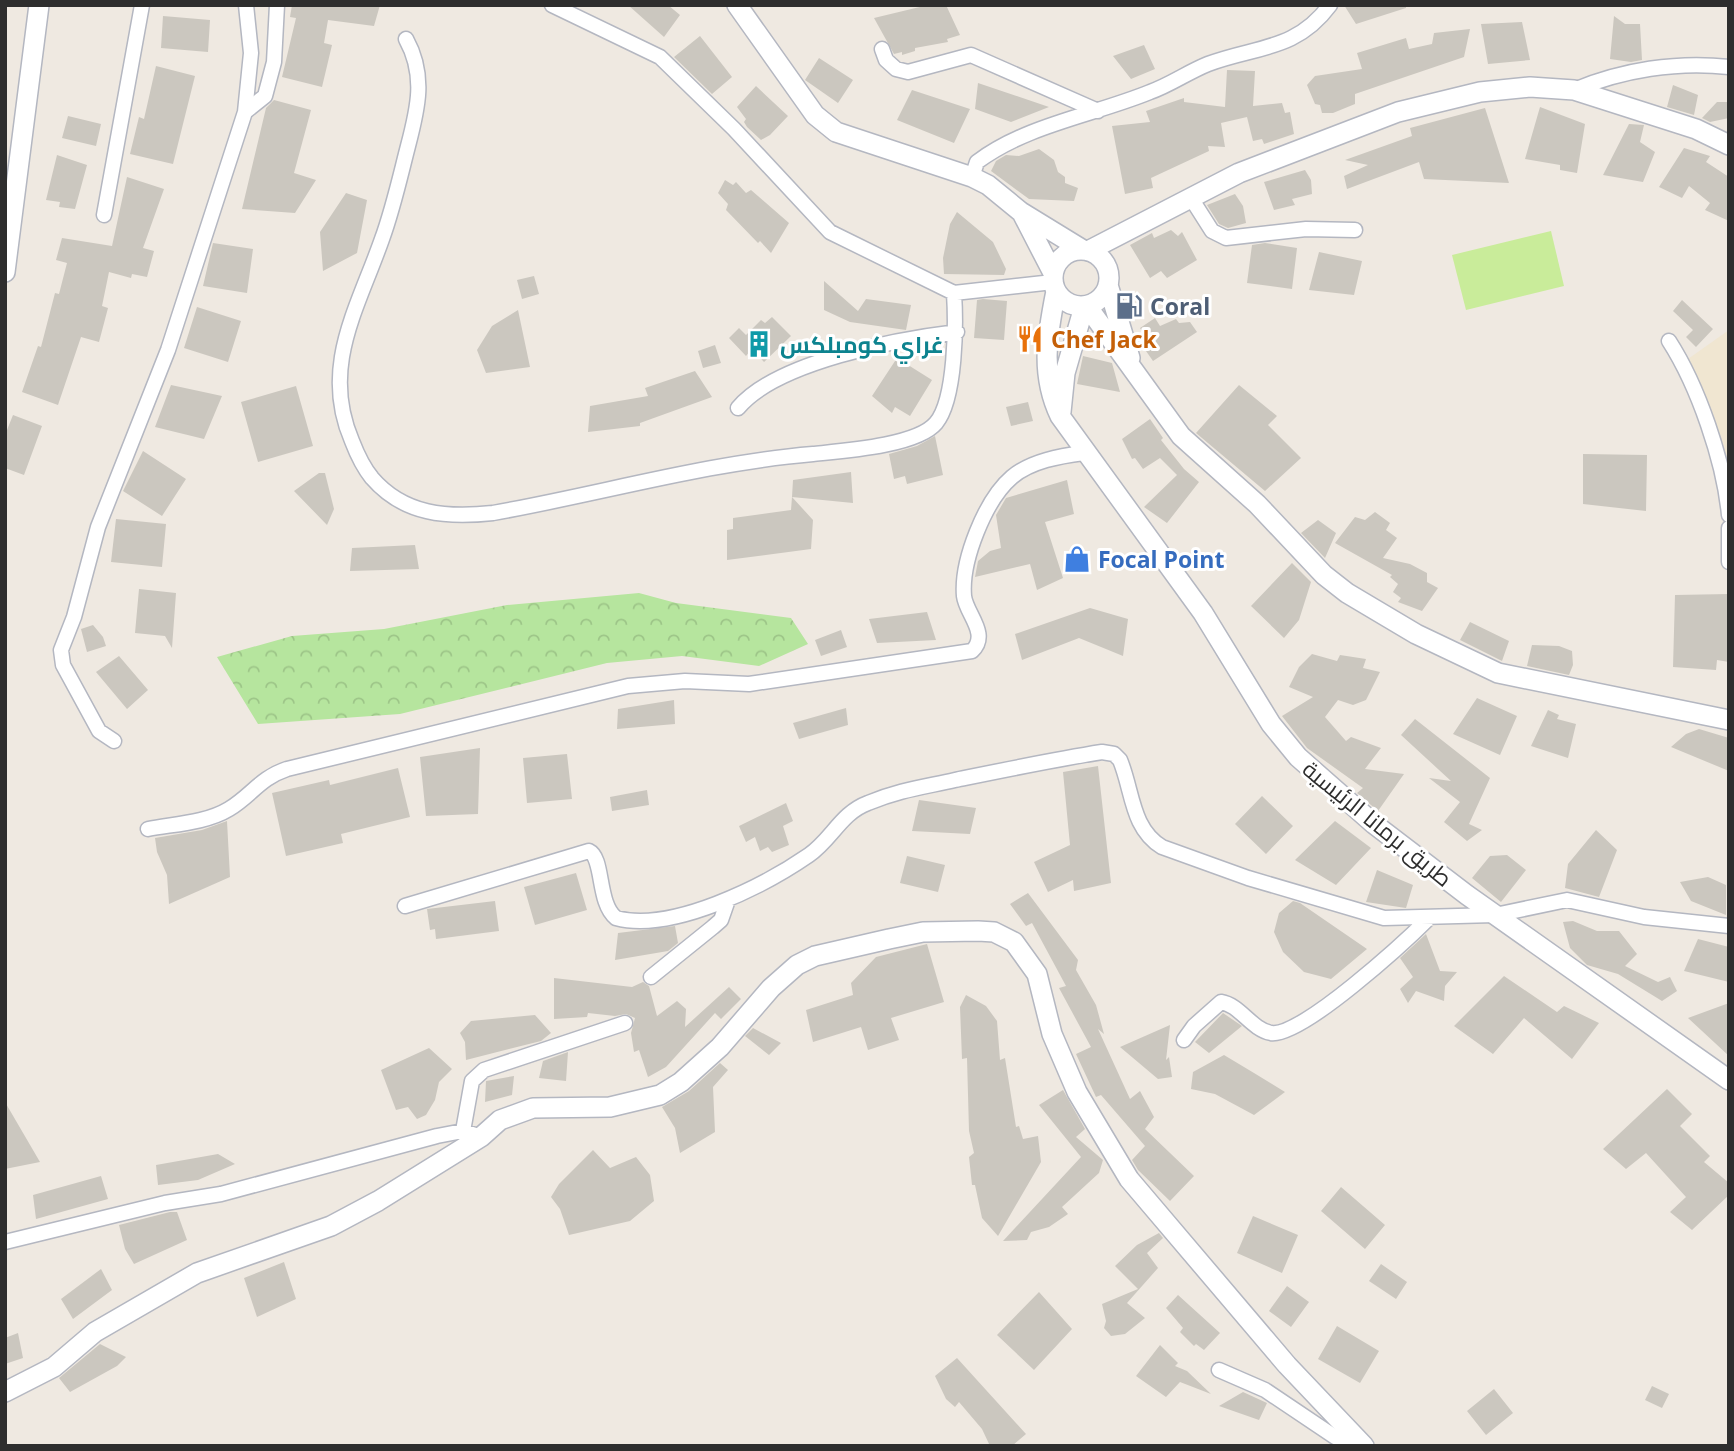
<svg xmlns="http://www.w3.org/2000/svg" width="1734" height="1451" viewBox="0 0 1734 1451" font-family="'Open Sans',Cairo,sans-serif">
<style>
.education{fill:#f0e6d1}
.forest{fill:url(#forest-crowns)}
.pitch{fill:#c9ec9a}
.building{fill:#cbc7bf}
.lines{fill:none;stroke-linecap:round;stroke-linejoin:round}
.street-casing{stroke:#b4b7c1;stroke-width:17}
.secondary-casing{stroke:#b4b7c1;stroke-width:22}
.street{stroke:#fff;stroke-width:14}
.secondary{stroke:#fff;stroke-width:19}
.labels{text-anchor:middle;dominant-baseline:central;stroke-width:6;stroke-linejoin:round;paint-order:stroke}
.service-label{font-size:23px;font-weight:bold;fill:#4e5e75;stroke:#fff;text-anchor:start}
.food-label{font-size:23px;font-weight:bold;fill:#c56008;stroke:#fff;text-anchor:start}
.culture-label{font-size:23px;font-weight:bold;fill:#0d838f;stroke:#fff;text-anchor:start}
.shop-label{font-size:23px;font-weight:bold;fill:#366cbe;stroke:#fff;text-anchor:start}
.street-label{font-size:23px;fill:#2e2e2e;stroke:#fff}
</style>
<defs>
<pattern id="forest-crowns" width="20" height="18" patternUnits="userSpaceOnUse" patternTransform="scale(1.75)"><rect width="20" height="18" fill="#b6e59e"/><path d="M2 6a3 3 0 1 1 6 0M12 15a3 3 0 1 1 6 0" fill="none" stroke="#9dc588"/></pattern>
</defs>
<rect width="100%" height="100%" fill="#efe9e1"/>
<path class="education" d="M1729,330V487L1688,359Z"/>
<path class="forest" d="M639,593L676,603L791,618L808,644L759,666L682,656L607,663L400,714L258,724L217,657L292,636L384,629L507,605Z"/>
<path class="pitch" d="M1551,231L1564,286L1466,310L1452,255Z"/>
<path class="building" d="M292,5H380L374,26L328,20L324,43L332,45L322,87L282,77L296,18L290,17Z
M628,5H668L680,15L664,37Z
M928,5H946L960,35L947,39L948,42L915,48V51L902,55V52L894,54L874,18Z
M1344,5H1406V8L1356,24Z
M163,16L210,20L208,52L161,48Z
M1614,16L1625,24H1640L1642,60L1631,62L1610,59Z
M1522,22L1530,60L1488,64L1481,24Z
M1470,29L1464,57L1355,94V104L1333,113H1322L1320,105L1315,104L1307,85L1315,76L1362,69L1357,53L1406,38L1409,49L1432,44L1434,33Z
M700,36L732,77L712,94L674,57Z
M1144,45L1155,69L1131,79L1113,56Z
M819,58L853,80L838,103L805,80Z
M156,66L195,76L173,164L130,154L139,117L144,119Z
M1227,70L1255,71L1253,106L1282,103L1285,113L1290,112L1294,134L1264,144L1262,139L1253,141L1247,117L1221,123L1225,147L1208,146L1209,151L1151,178L1153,188L1125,194L1112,126L1150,122L1146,111L1184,98V102L1225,107Z
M978,83L1049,107L1011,122L975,109Z
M1673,85L1698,95L1694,115L1667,107Z
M756,86L788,116L770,135L761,140L747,127L744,122L746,119L737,107Z
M912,90L970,109L954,143L897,120Z
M274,100L311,110L294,173L316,180L295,213L242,209L266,108Z
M1717,102H1729V118L1710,122L1702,118Z
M1540,107L1585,124L1577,173L1560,170V165L1525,159Z
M1485,108L1509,183L1424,179L1419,162L1347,189L1344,176L1368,165L1345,160L1412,136L1410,128Z
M68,116L101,124L96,146L62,138Z
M1629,124L1644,125L1640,142L1655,152L1643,182L1603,175Z
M1684,148L1710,156L1706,162L1729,177V221L1705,210L1710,203L1689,186L1682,198L1659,187Z
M1039,149L1054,160L1058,172L1065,177V183L1078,188L1074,201L1029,199L991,171L996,161L1006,155L1019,156Z
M57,155L87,165L75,209L59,207L60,202L46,200Z
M1305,170L1311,180L1312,194L1292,199L1295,205L1274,210L1264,182Z
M127,177L164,189L143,248L154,251L147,277L132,274L131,278L109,272L102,306L108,308L99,342L81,337L58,405L22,392L38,346L41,347L55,293L59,294L67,263L56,260L62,238L112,246Z
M725,180L733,185L736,182L746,193L751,190L789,223L771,253L760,241L758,243L726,210L728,204L718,193Z
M346,193L367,200L357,253L323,271L320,232Z
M1235,194L1243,206L1246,223L1228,228L1219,224L1207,205Z
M957,212L993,242L1006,269L1004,275L944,274L943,258L950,224Z
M1171,230L1178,236L1182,232L1197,260L1167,278L1161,271L1150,278L1130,245L1152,233L1154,238Z
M213,243L253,249L247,293L203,286Z
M1265,243L1297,248L1292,289L1247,283L1252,245Z
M1319,252L1362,261L1354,295L1309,290Z
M534,276L539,294L522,299L517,280Z
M824,281L858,311L866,299L911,305L906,330L850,322L824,310Z
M983,299L1007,301L1004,340L974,338L977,300Z
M1682,300L1713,329L1696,347L1686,337L1693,330L1673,311Z
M197,307L241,321L228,362L184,348Z
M518,310L530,367L486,373L477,350L492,326Z
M772,317L791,336L764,362L752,349L746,356L729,338L739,328L746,335L761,320L765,323Z
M1155,318L1160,326L1176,319L1179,323L1190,322L1197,332L1153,361L1146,351L1152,347L1140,328Z
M715,345L721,363L703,368L698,351Z
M1083,356L1112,363L1120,392L1077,384Z
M897,358L932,380L910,416L895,407L892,413L872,396Z
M695,371L712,397L640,423V426L588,432L590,406L648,396L645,388Z
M171,385L222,396L204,439L155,427Z
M1239,385L1277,416L1268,425L1301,458L1265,491L1196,433Z
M296,386L313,446L258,462L241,402Z
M1028,402L1033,421L1011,426L1006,407Z
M13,415L42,426L24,475L5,468V435Z
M1150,419L1163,438L1161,440L1184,469L1199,482L1167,523L1144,507L1177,475L1160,458L1143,469L1135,458L1132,459L1122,439Z
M935,436L943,475L907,484L905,476L894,479L889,454L917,446Z
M143,451L186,479L162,516L123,491Z
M1583,454L1647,455L1646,511L1583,504Z
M851,472L853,503L792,497L793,480Z
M319,473H325L334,509L327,525L294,491Z
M1067,480L1074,514L1045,522L1063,578L1037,590L1030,564L975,577L978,561L990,551L1001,548L996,515L1006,498Z
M792,497L813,520L811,549L727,560V530L733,529V518L791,510Z
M1375,512L1390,523L1386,530L1397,538L1383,558L1410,564L1427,573V582L1438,588L1422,611L1398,602L1401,598L1393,592L1398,584L1390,577L1392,575L1335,543L1355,517L1365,520Z
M116,519L166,524L162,567L111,562Z
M1318,520L1336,533L1325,558L1301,533Z
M415,545L419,569L350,571L352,548Z
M1292,563L1311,582L1299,620L1284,638L1251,606Z
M139,589L176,593L172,648L165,636L135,633Z
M1729,594V662L1717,660L1716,670L1673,667L1675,595Z
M1090,608L1128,619L1123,656L1079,638L1022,660L1015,634Z
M927,612L936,640L877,643L869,619Z
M1470,622L1509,641L1502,661L1460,640Z
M93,625L103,637L106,646L87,652L81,629Z
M841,630L847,647L821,656L815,640Z
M1532,645L1559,646L1572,651L1573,665L1569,675L1527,666Z
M1312,654L1337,661L1340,655L1366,659L1363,668L1380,672L1366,700L1353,705L1338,700L1325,717L1346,741L1351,737L1381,748L1365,769L1404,774L1378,811L1357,793L1363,788L1307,748L1282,716L1313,697L1289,687L1299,667Z
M119,656L148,690L127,709L96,672Z
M1477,698L1517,716L1500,755L1453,734Z
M674,700L675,724L617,729L618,709Z
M846,708L848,725L799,739L793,723Z
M1548,710L1559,715L1557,719L1576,724L1568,758L1531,746Z
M1415,719L1490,778L1469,824L1482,830L1467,841L1444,822L1460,802L1429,778L1451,781L1401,735Z
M1699,729L1729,738V771L1671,747L1686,734Z
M480,748L478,814L426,816L420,757Z
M567,754L572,799L527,803L523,758Z
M1098,766L1111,883L1074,891L1073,880L1048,892L1034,862L1070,845L1063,772Z
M398,768L410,817L341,834L343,843L286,856L272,793L329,780L330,785Z
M647,790L649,805L612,811L610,797Z
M1262,796L1293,826L1266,854L1235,824Z
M919,800L976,808L970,834L912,831Z
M786,803L793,821L783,826L789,845L772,852L768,847L760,851L755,837L746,842L739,826Z
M227,821L230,877L169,904L167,875L157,852L155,838L202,830Z
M1335,821L1371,848L1336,885L1295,860Z
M1596,830L1617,850L1599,897L1565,888L1568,864Z
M1507,855L1526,870L1501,902L1472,878L1490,856Z
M907,856L945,865L938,892L900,883Z
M1377,870L1413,885L1406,908L1366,902Z
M576,873L587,910L535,925L524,887Z
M1708,877L1726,885V915L1691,901L1680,882Z
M1028,893L1078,960L1076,970L1096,1005L1104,1034L1098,1029L1130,1099L1140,1091L1154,1117L1145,1129L1194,1176L1170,1201L1138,1170L1132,1160L1145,1146L1101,1095L1096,1097L1076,1054L1091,1047L1059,988L1066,986L1032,923L1026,926L1010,904Z
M495,901L499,931L436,939L435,929L430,930L427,909Z
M1293,901L1300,903L1367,949L1331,979L1304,972L1283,952L1274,932L1279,913Z
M1573,921L1597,931H1619L1637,954L1625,966L1658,982L1670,977L1677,991L1662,1001L1618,974L1587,965L1570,948L1563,922Z
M675,926L678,943L668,951L615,960L618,933Z
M1426,934L1440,971L1457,972L1445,986L1444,1001L1416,991L1408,1003L1400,989L1413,977L1400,958Z
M1698,939L1729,947V982L1684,971Z
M927,944L944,1002L891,1018L899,1040L868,1050L861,1027L813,1042L806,1010L853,995L851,983L876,957Z
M1504,976L1557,1012L1564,1006L1599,1023L1572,1059L1524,1018L1493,1054L1454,1026Z
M554,978L632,987L643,982L649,986L657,1016L677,1001L686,1009L685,1027L729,987L741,999L721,1019L715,1013L666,1067L648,1077L639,1050L634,1052L631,1033L635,1018L626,1014L615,1016L588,1013L587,1017L554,1019Z
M966,995L986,1006L997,1021L1000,1060L1005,1058L1016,1127L1019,1126L1023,1139L1038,1136L1041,1162L998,1236L982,1218L975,1185H972L969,1157L974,1153L969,1131L967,1058L962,1059L960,1007Z
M1729,1003V1056L1688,1018Z
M1223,1013L1242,1026L1209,1053L1195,1042Z
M535,1015L551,1033L541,1041L466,1060L465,1042L460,1033L471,1021Z
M1170,1025L1166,1060L1169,1057L1172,1077L1158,1079L1120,1047Z
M753,1028L781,1043L769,1055L745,1036Z
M429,1048L452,1069L439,1082L435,1100L426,1115L417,1119L408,1107L396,1110L381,1070Z
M568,1052L566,1081L539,1078L543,1061Z
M1224,1055L1254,1073L1285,1092L1254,1115L1215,1094L1191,1089L1193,1072Z
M720,1063L728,1070L713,1087L715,1132L680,1153L675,1128L662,1107L689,1091Z
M514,1076L512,1095L485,1102L486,1081Z
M1667,1089L1692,1114L1680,1126L1710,1156L1704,1162L1729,1183V1195L1692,1230L1670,1212L1686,1197L1646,1153L1626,1169L1603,1149Z
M1063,1090L1085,1129L1076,1137L1103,1160L1099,1173L1062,1207L1068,1214L1049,1227L1031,1232L1027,1240L1003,1241L1081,1157L1039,1105Z
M5,1102L40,1162L5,1169Z
M593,1150L610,1168L636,1157L650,1175L654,1201L630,1221L569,1235L560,1209L551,1197L559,1184Z
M218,1154L235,1164L198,1180L158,1185L156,1165Z
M101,1176L108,1199L36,1219L33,1195Z
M1341,1187L1385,1225L1365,1249L1321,1211Z
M170,1212H177L187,1240L134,1264L125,1249L119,1225Z
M1253,1216L1298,1235L1282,1273L1237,1253Z
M1159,1233L1163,1238L1147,1253L1158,1268L1127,1303L1145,1318L1125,1334L1111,1336L1104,1328L1106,1321L1102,1304L1138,1289L1115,1266L1137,1245Z
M284,1262L296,1299L257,1317L244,1278Z
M1381,1264L1407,1282L1396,1299L1369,1281Z
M101,1269L112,1290L73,1319L61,1299Z
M1287,1286L1309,1302L1291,1327L1269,1311Z
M1039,1292L1072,1329L1034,1370L997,1335Z
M1178,1295L1220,1333L1204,1350L1196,1344L1194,1346L1180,1332L1183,1328L1166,1308Z
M1337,1326L1379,1351L1360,1383L1318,1359Z
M18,1333L23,1358L5,1364V1338Z
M100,1344L126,1357L117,1366L70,1392L59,1378Z
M1160,1345L1178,1363L1175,1366L1187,1371L1211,1394L1180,1382L1166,1397L1136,1376Z
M957,1358L1026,1434L1012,1446H990L982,1429L959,1402L955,1407L946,1399L935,1376Z
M1652,1386L1669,1394L1662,1408L1645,1400Z
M1494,1389L1513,1413L1486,1435L1467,1411Z
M1243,1392L1267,1403L1259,1420L1219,1406Z"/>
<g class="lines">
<defs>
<path id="street" d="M552,5L660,57L734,129L830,232L954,293L1053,282
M406,39C426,75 418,108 408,146C400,177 393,209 382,239C358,308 320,367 352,441C357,454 363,467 372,478C404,515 447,518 493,513C600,494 706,463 813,454C842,451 917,446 936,423C956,399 956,323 954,293
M882,49L886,60L896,69L908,72L971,55L1098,111
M1574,90C1622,70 1677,61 1729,67
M245,112L265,96L274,62L277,5
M972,177L977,162C1026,125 1094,115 1150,92C1170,85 1188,72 1208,64C1256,46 1296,51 1330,5
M1191,198L1212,231L1226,238L1306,229L1355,230
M104,215L142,5
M1669,341C1698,386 1724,461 1729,515
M738,408C776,362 898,339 957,332
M1729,528V562
M114,741L99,731L63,665L61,650L74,617L98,527L168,350L245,112L251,53L246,5
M148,829C174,824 206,823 229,809C252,795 260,778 287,769L628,686L685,681L749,684L972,651C990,634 966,614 964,596C961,561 985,500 1012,477C1031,461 1060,456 1084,453
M405,906L589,851C604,858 597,903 616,918C672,933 764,886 809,855C832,839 841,813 868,803C899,790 924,787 955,780C1004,770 1052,760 1102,752L1114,754L1120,760C1133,791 1131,828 1162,847L1248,878L1384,918L1495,915L1567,900L1644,917L1729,926
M651,977L713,927L721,920L728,900
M1184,1040L1194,1026L1221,1002C1240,1005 1251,1029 1271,1033C1301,1038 1407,940 1430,917
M463,1131L472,1081L484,1070L625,1023
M5,1242L165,1203L221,1194L437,1136L463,1131L481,1137
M1219,1370L1265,1390L1335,1437L1363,1446"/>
<path id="secondary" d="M737,5L815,115L836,132L972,177L988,185L1021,212L1083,250
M1022,213L1053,273
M1053 278a28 28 0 1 1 56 0a28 28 0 1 1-56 0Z
M1088,251L1239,173L1398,112L1480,92L1530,87L1574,90L1696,129L1729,145
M5,272L39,5
M1108,285L1130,358
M1056,291C1047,336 1040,374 1060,416L1203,613L1271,724L1298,757L1374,824L1467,895L1729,1080
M1087,306L1181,436L1257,504L1324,575L1347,593L1416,634L1498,673L1729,720
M1061,412L1065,373L1084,307
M5,1392L54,1367L95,1332L197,1273L331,1226L378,1201L481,1137L500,1120L533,1108L610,1107L660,1095L681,1082L720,1047L771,988L797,965L815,956L889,939L923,932L978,931L994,932L1014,942L1037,974L1052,1034L1077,1092L1129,1179L1287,1365L1364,1446"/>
</defs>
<use href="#street" class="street-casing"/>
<use href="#secondary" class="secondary-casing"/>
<use href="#street" class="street"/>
<use href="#secondary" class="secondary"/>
</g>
<defs>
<symbol id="fuel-bare" viewBox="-9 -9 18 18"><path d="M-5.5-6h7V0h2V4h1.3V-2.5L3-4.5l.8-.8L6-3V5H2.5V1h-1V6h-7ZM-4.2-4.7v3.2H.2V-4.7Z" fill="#5c6f8a" stroke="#fff" stroke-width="2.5" paint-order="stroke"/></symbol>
<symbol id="restaurant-bare" viewBox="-9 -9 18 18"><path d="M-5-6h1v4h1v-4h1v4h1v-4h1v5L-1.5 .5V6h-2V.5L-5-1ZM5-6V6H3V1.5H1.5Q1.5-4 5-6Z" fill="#e8710a" stroke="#fff" stroke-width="2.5" paint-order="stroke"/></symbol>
<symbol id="building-bare" viewBox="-9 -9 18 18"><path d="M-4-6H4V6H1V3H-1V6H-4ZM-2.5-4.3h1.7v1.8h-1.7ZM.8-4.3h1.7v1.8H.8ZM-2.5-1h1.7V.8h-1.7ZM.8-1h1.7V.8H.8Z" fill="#0f9aa8" stroke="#fff" stroke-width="2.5" paint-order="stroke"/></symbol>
<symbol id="shop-bare" viewBox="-9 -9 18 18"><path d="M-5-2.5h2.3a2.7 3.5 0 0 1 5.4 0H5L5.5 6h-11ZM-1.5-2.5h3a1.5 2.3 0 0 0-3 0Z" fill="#3f7fe0" stroke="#fff" stroke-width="2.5" paint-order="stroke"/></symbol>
</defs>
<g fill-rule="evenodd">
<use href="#fuel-bare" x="1110" y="287" width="38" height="38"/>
<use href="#restaurant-bare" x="1011" y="320" width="38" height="38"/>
<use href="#building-bare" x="740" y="325" width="38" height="38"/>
<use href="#shop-bare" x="1058" y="540" width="38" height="38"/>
</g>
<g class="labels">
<g class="service-label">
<text x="1150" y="306">Coral</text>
</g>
<g class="food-label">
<text x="1051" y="339">Chef Jack</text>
</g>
<g class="culture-label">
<text x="780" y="344">غراي كومبلكس</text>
</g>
<g class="shop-label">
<text x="1098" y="559">Focal Point</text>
</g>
<g class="street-label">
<text transform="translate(1378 823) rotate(39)">طريق برمانا الرئيسية</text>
</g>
</g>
<rect width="1734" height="1451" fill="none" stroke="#2e2e2e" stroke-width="14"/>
</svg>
